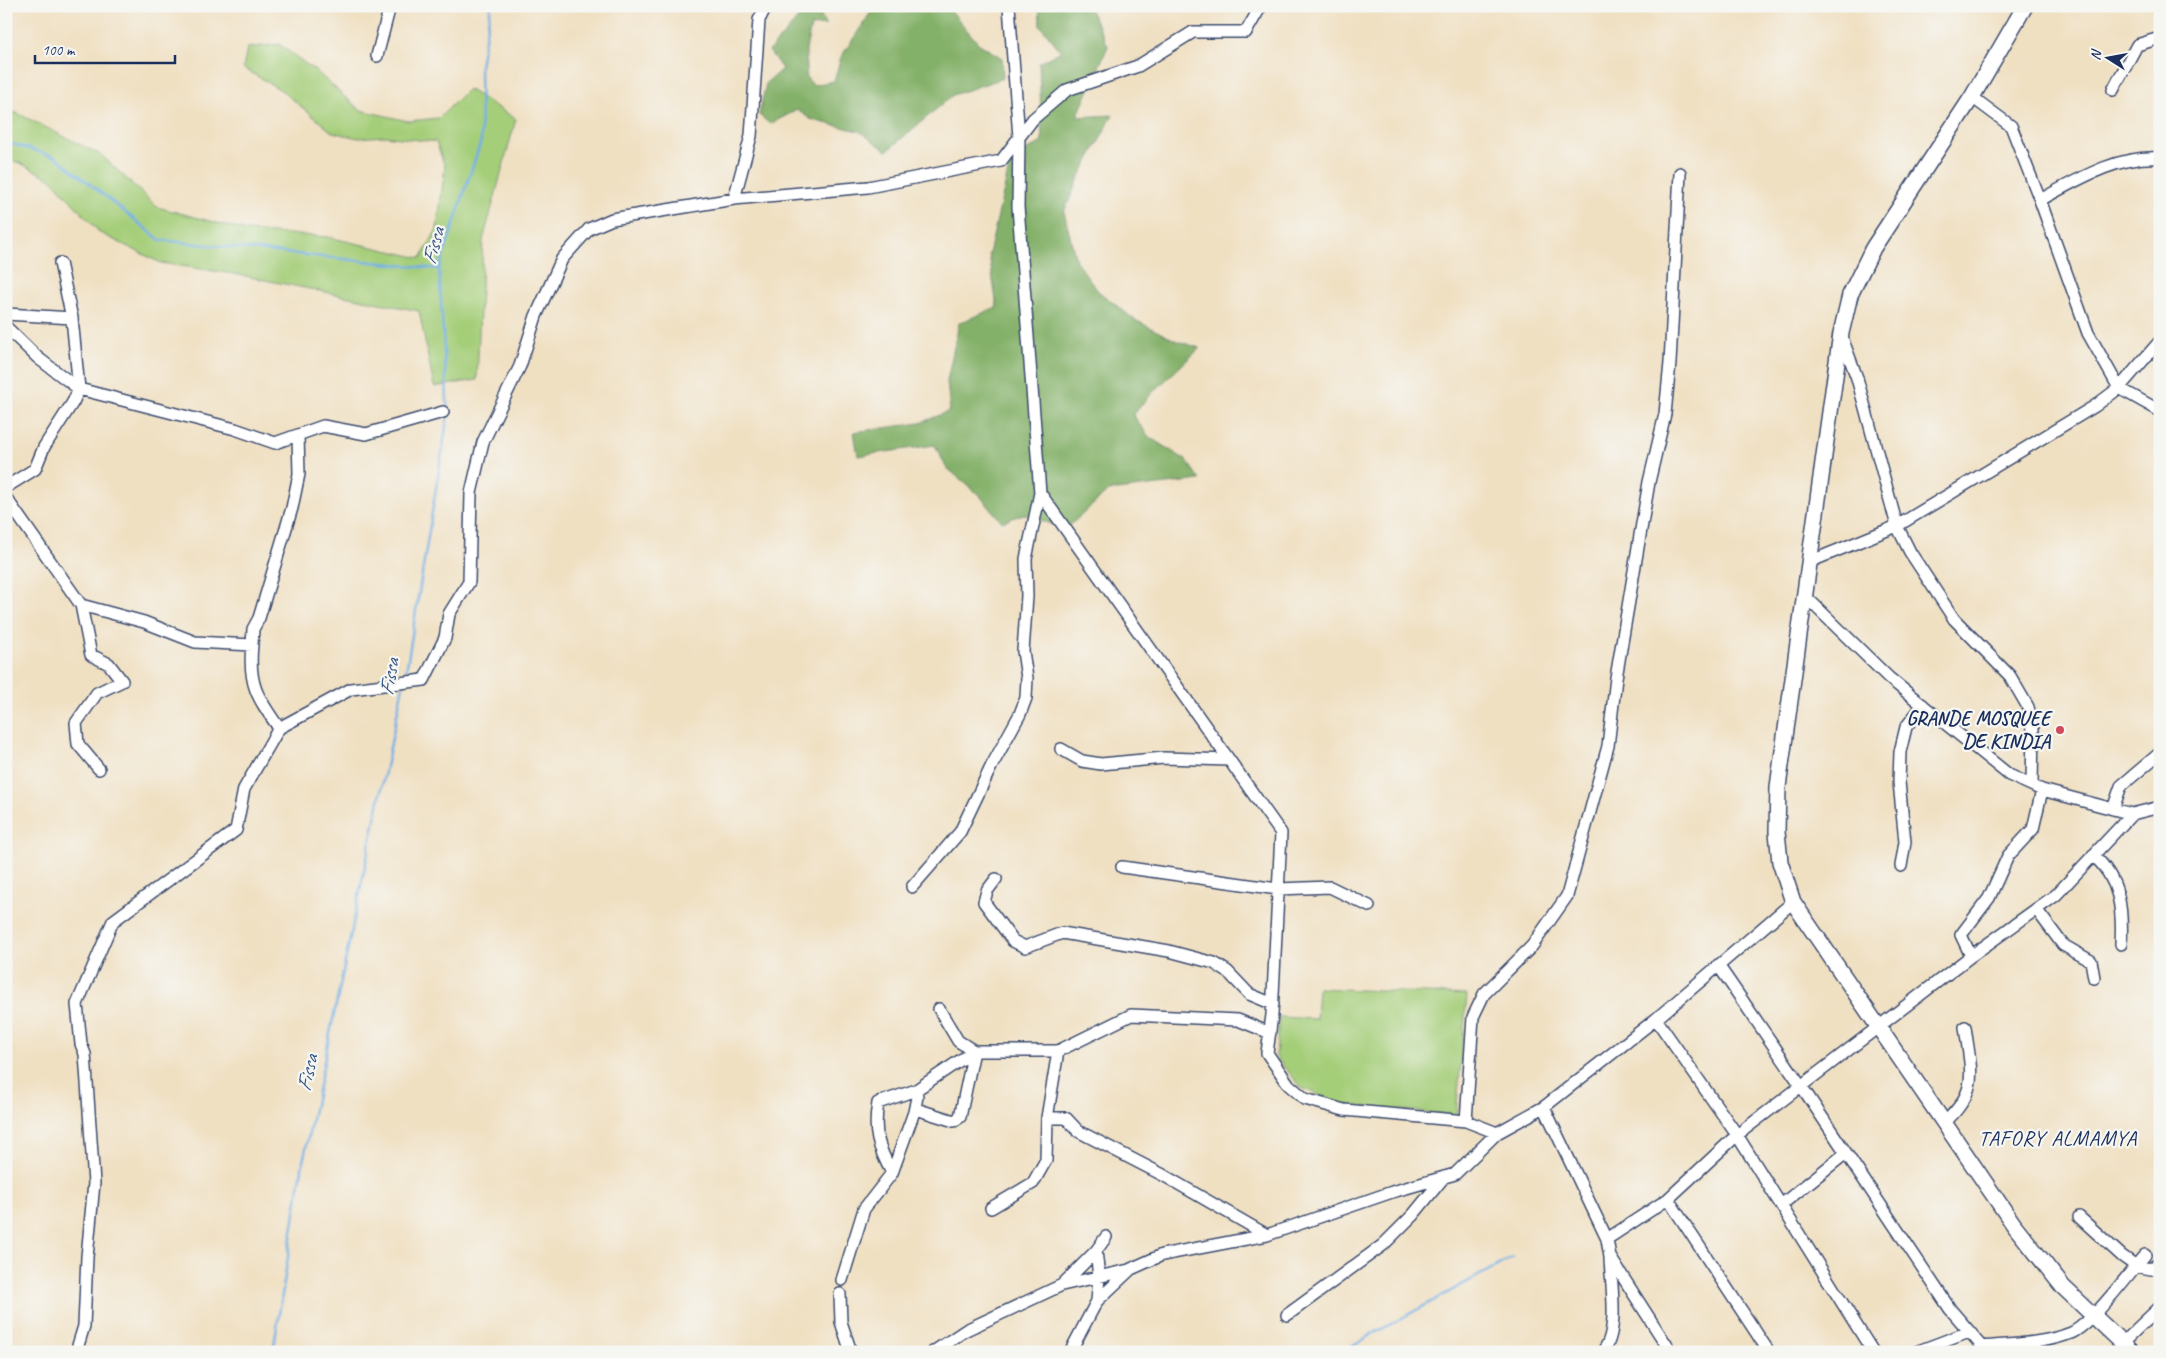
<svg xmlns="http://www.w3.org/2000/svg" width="2166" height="1358" viewBox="0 0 2166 1358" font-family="Caveat,sans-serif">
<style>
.green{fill:#a5ce79;stroke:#607e6c}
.forest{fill:#84b169;stroke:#507064}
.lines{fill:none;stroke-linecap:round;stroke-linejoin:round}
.stream{stroke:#72afe4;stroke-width:2.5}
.minor-casing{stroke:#3b4a6d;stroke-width:14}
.secondary-casing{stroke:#3b4a6d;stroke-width:18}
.minor{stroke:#fff;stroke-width:11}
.secondary{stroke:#fff;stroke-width:15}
.poi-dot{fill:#d1495b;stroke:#f6f6f2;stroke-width:2}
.labels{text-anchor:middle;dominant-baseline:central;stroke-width:4.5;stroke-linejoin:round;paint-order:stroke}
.poi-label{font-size:20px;font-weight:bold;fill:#1b2f5e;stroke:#f6f6f2;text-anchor:end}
.water-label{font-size:21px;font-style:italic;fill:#355586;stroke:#f6f6f2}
.neighbourhood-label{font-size:21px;letter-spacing:1px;fill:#1b2f5e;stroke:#f6f6f2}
</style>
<rect width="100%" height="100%" fill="#f6f6f2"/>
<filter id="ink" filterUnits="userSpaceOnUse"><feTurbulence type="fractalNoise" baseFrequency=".02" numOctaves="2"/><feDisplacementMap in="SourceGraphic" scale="10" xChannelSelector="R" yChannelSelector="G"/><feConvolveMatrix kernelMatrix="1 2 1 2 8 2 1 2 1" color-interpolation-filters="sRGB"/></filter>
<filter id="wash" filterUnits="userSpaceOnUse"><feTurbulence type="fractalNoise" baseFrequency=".0096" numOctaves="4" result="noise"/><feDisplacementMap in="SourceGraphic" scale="20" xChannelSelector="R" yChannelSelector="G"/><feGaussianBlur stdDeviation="1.12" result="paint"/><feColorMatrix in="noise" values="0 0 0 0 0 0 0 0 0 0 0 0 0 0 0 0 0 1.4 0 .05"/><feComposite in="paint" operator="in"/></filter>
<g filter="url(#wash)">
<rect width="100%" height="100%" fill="#f0e0c2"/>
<path class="green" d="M279,44L318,73L360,110L408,121L439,118L468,89L516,119L483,240L477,380L434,387L419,311L240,275L161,263L100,233L51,179L20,163L6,159V112L17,113L101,155L157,207L247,231L328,237L421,258L437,229L445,167L436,142L384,136L358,138L332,132L281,90L243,68L247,48Z
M1318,988L1467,995L1456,1115L1343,1105L1302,1088L1276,1057L1279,1017L1316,1019Z"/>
<path class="forest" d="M809,6H815L826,25L811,26L806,49V77L813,85L834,81L841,57L875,6H947L978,43L1002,58L1003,78L953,95L887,151L859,131L812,120L797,110L770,124L759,115L766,83L782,69L769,51Z
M1039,6H1088L1108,46L1077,117L1113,115L1078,180L1064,212L1076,261L1098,291L1135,320L1177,341L1200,348L1153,392L1133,415L1149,437L1186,460L1200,480L1108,491L1066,529L1023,514L1002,522L979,495L946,467L935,445L858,456L854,432L920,423L950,411L947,381L959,323L997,307L989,254L1011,159L1042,142L1039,63L1061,51L1040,25Z"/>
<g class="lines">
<path class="stream" d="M6,142L56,157L160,240L439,269
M405,678L448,415L439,269L481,141L480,66L491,6
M273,1352L303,1162L403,686
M1340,1352L1513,1257"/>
</g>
</g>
<g filter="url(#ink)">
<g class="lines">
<defs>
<path id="minor" d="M1009,6L1019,137L1018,207L1040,493L1281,833L1272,1015L1267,1053L1289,1085L1305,1099L1344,1110L1466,1121L1497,1133
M377,56L390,6
M2113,90L2137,45L2160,38
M1972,97L2011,126L2040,200L2088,333L2119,388L2160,411
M734,199L751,136L759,20L766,6
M2040,200C2077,180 2117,155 2160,158
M6,314L72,318
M6,327L38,358L79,389L235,429L275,443L323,426L366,434L443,412
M1841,335L1857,378L1897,526L1910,552L1954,619L2010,676L2028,707L2033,729L2032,785
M6,487L35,469L44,447L73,402L79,389L72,318L60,263
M6,498L81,605
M1809,562L1897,526L2095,406L2119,388L2160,341
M1805,596L1889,678L2009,775L2042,790L2132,814
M252,645L253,629L259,618L292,508L299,474L298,435
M1061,749L1082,761L1101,764L1164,758L1229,760
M99,769L78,744L76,723L97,693L122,681L109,664L91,655L81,605L144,622L195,642L252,645C248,684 257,697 279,728
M2113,809L2121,786L2160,753
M2093,855C2120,879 2123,909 2121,944
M1901,866L1905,842L1899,782L1900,752L1906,727L1923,705
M1122,867L1278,889L1330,887L1369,906
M996,879L987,891L984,902L1013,941L1025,947L1062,933L1169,951L1214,963L1228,972L1249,994L1273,1004
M912,887L960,832L991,767L1020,714L1026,698L1027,678L1023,651L1027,596L1026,559L1040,493
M2036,909L2063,945L2091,961L2094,978
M1971,956L1961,935L1989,898L2008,856L2033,829L2042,790
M1718,965L1802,1087L1950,1309L1987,1352
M939,1009L958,1041L974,1051H1058L1131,1015L1238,1020L1270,1033
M1656,1019L1737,1135L1873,1352
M1544,1107L1607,1239L1610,1257L1671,1352
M914,1112L917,1097L916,1090L974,1051
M1047,1118H1066L1078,1131L1163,1175L1267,1235
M1466,1121L1473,1017L1484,994L1532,946L1567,896L1608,746L1616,678L1649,482L1665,414L1670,363L1680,173
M1944,1123C1980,1090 1971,1072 1965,1027
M892,1173L914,1112L919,1110L954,1121L960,1117L974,1051
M1668,1199L1769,1352
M1781,1205L1846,1153
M991,1208L1033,1183L1046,1160L1047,1118L1058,1051
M2079,1217L2122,1256L2136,1266L2151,1269L2160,1262
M1607,1239L1668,1199L1737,1135L1971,956L2056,895L2132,814L2160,807
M1096,1251L1099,1277L1097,1301
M842,1280L864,1209L892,1173C878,1147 873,1132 878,1103L916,1090
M1062,1285L1096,1251L1106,1237
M840,1294L841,1322L851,1352
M1287,1315L1383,1245L1413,1215L1444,1177
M2122,1343L2160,1307
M1983,1347C2012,1344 2043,1344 2071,1333C2092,1324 2128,1274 2145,1255
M76,1352L84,1326L87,1257L94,1183L85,1054L81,1044L77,1004L113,921L236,830L244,789L279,728L351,689L424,680L445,638L449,614L469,582L471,493L483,442L520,366L536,316L562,259L589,229L612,219L734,199L868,187L1001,161L1033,119L1067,90L1138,66L1193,32H1246L1261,6
M933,1352L966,1330L1062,1285L1129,1270
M1070,1352L1097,1301L1131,1269L1162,1255L1267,1235L1392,1192L1455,1174L1497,1133L1544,1107L1656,1019L1793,902
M1602,1352C1620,1334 1611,1283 1610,1259
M1916,1352L1969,1332"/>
<path id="secondary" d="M2025,6L1972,97L1873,248L1850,295L1841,333L1778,787L1777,832L1780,862L1793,902L2014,1225L2063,1287L2132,1352"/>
</defs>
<use href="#minor" class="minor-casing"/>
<use href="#secondary" class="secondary-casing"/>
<use href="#minor" class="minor"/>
<use href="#secondary" class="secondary"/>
</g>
</g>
<circle class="poi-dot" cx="2060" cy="730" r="5"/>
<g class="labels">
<g class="poi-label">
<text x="2050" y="718">GRANDE MOSQUEE<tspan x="2050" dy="23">DE KINDIA</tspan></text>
</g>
<g class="water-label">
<text transform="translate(433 246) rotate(-75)">Fissa</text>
<text transform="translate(389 677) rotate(-80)">Fissa</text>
<text transform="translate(307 1073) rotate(-78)">Fissa</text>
</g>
<g class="neighbourhood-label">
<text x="2058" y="1138">TAFORY ALMAMYA</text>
</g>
</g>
<rect width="2166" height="1358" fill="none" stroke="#f6f6f2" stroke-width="25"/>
<g transform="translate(2108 58) rotate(281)" stroke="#f6f6f2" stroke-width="4" paint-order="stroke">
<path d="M0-4L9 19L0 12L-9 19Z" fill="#1b2f5e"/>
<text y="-8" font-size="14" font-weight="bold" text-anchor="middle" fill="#1b2f5e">N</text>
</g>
<path d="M35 55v8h140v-8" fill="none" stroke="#1b2f5e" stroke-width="2.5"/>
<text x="42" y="55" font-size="15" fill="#1b2f5e" stroke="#f6f6f2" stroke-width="4" paint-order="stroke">100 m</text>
</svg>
